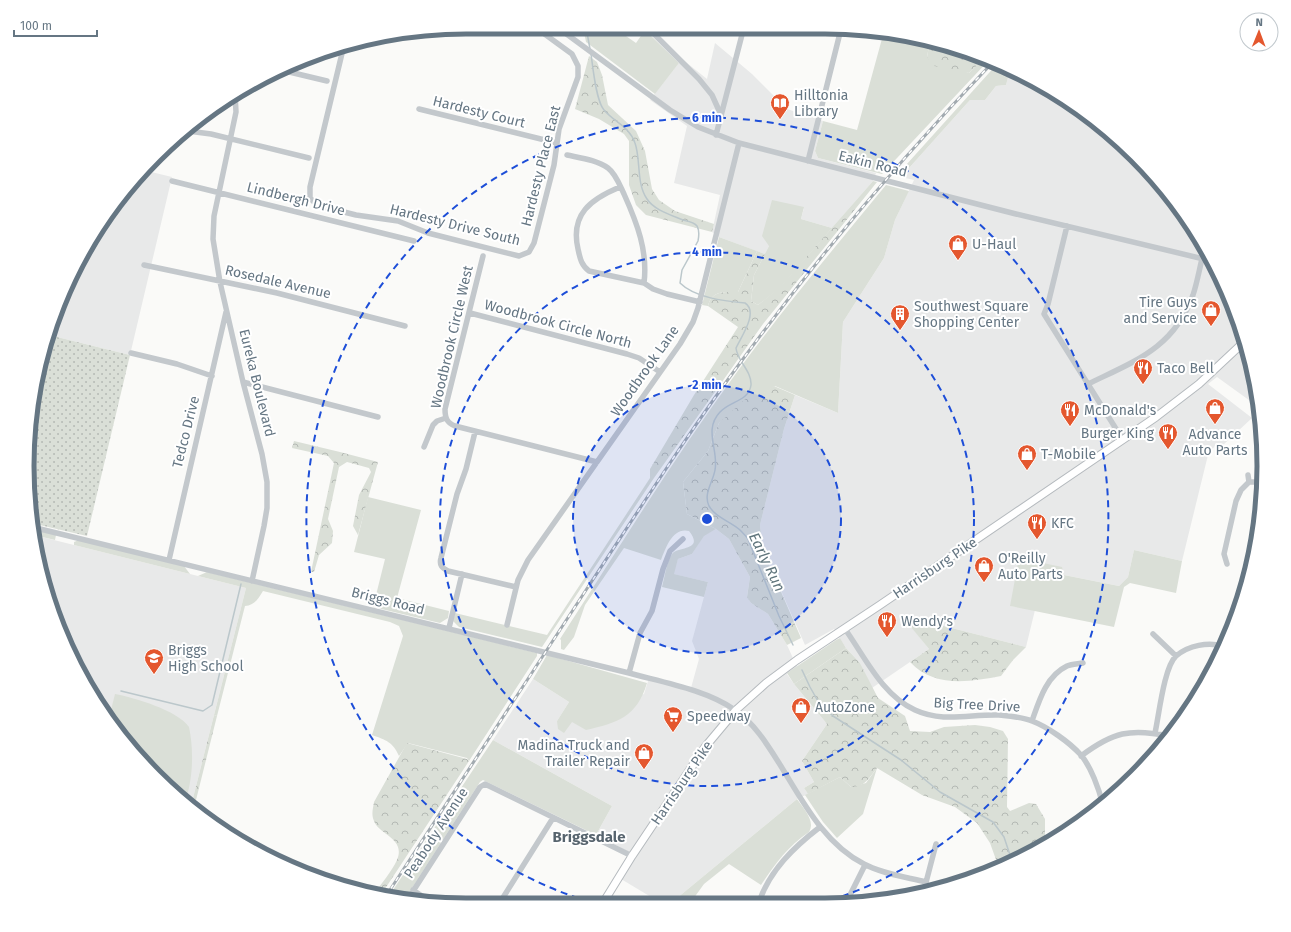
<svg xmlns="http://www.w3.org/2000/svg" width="1291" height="932" viewBox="0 0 1291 932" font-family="'Fira Sans',sans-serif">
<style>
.built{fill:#e8e9e9}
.green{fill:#dadfd7}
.forest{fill:url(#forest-crowns)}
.park{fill:url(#park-dots)}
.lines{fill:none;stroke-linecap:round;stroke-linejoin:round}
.stream{stroke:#bbc7cb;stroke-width:1.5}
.major-casing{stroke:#b5babe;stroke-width:9}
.minor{stroke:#c3c8cc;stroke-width:5.5}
.major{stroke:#fff;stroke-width:7}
.rail-casing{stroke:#a2aab0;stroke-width:3}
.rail{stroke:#fff;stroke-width:1.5;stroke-dasharray:4.5;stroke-linecap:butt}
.ring{fill:none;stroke:#1d4ed8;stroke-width:2;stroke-dasharray:7 5}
.labels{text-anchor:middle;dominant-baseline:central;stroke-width:4;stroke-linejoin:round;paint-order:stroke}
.poi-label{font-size:14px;fill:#657683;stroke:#fff;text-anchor:start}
.street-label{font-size:14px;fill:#657683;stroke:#fff}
.water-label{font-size:15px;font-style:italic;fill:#60757c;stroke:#fff}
.neighbourhood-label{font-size:15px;font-weight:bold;fill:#57646e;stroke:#fff}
.rim{fill:none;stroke:#657683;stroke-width:5}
.centre{fill:#1d4ed8;stroke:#fff;stroke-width:2}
.ring-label{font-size:12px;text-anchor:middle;font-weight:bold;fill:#1d4ed8;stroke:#fff;stroke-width:4;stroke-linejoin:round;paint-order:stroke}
</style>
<defs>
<pattern id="forest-crowns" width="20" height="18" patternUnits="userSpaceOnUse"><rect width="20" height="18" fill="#dadfd7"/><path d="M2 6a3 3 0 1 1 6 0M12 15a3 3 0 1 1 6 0" fill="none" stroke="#b4b9b4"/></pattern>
<pattern id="park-dots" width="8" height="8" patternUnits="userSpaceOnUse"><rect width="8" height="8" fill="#dadfd7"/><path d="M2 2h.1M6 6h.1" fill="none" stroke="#b4b9b4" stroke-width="1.8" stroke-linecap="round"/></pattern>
</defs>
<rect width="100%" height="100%" fill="#fafaf8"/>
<path class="built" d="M715,43L752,74L787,109L823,121L815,151L818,158L876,173L873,181L832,228L801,219L804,208L769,246L765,254L719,237L712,232L720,195L674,183L687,126L650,100L682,59L707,79Z
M1010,70L1069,101L1115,136L1173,199L1219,272L1249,352L1257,400L1253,403L1217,377L1208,384L1252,418L1222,446L1217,443L1208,455L1182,561L1134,550L1128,577L1119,586L1064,575L1011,606L1035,610L1026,647L909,617L907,621L929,649L872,688L860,663L846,648L834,629L805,645L763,550L760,525L784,429L795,395L838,413L843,322L884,258L895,220L914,180L901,177L970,100H985L996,86L1006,85Z
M143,170L172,177L130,355L49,335L72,272L136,176Z
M716,529L729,539L750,577L747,596L751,603L768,614L787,645L797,667L787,674L794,684L827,724L802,761L814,782L804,788L808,794L797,799L671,903H661L621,879L637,856L596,835L612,806L493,740L533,679L569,702L557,721L572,722L644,694L649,678L691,688L699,659L692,641L708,582L673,574L678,559L692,554L704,535Z
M34,535L246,588L191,806L177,796L118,733L60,634Z"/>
<path class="green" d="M583,27H593L594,29L595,27H613L636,43L645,30L679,63L655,94L586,42Z
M883,35L930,41L927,57L969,73L985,58L990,59L882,174L818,158L815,151L823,121L857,130Z
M998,63L1010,70L1006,85L996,86L985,100H970L901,177L897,175Z
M886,185L909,191L895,220L884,258L843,322L838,413L775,386L719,423L708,451L683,482L687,514L716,529L704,536L692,554L678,559L674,574L708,582L704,597L662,587C665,576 666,564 672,554C677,546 705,551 689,531C673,527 666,547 661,560L624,548L585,605L574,637L564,650L561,649V640L560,639C618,549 674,458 737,372C784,308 835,247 886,185Z
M772,200L804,207L801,219L832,228L780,288L758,305L751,301L754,275L769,246L762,236Z
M719,237L757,251L738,292C724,292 712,290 708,306L702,305Z
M650,478H654L542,647L459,627L453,621L455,613L547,635Z
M368,497L421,510L397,598L449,611L448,618L440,623L373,607L385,559L354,552Z
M32,529L56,535L55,540L34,535Z
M79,540L184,566L190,574L74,545V542Z
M1134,550L1182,561L1176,593L1130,583L1124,587L1114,627L1010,606L1019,558L1062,567L1064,575L1119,586L1128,577Z
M207,572L537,653V656L469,761L467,758L408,743L399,756C393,742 386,740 372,735L403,636L399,626L390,622L263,591C258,599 255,605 245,606L217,716L214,715L246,588L198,576Z
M840,638L846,648L794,684L787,673L836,640Z
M547,655L647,683C637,717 617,723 586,730L572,722L564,733L558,729L557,721L569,702L533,679Z
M115,694C135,698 177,710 189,727C194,750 193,780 185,802L177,796L118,733L109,718Z
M493,740L612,806L596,835L483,780L480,782L405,899L389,896Z
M877,768L863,814L837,838L823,822L805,795L840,777L851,787L866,783Z
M797,799C803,808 816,821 809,832C787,847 776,863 761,885L729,864L704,884L691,902L671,903Z"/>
<path class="forest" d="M930,41L938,42L985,58L969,73L934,66L927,57Z
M589,56L597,62L602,75L608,105L636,131L645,151L652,189L659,200L675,211L714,224L712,232L646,215L636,205L629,185V141L624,134L599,119L575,109Z
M873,181L877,182L763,324L654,478H650V469L694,395L738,327L708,306C712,290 724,292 738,292L757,251L765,254L754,275L751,301L758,305L780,287Z
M774,386L795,395L784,429L760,525L763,550L801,638L787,645L768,614L751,603L747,597L750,577L729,539L716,529L687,514L683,482L708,451L719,423L754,391L760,395Z
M294,441L340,452L378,462L358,535L353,526L359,495L371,472L369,468L347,462L339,467L328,519L333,531L332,543L319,555L314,572H311L334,463L328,456L292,448Z
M909,617L1026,647L1013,660L1001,676C969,682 934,688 910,662L929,649L906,621Z
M846,648L860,663L878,698L905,716L910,731L930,732L944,727L975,725L990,727L1003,731L1008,739L1007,807L1010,811L1029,803L1036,804L1045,819V837L1027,852L999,868L990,843L977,823L955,807L922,795L877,768C869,778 865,787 851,787L840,777L808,794L804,788L814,782L802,761L827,724L794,684Z
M214,715L217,716L194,808L191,806Z
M407,743L467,759L469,761L381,895L374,894C381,884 392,871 397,860C406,838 379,835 374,821C371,814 373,809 374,802Z"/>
<path class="park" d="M49,335L130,355L87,536L31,523V408L42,352Z"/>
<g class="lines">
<path class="stream" d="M586,27L590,49
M591,54C593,68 596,101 604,110C614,122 630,127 635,143C641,160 636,183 647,199C654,210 671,215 683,220C687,221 694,222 697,226C700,231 699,236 698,241L682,270L680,283C695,298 725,301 745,303C759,312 741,337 736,348C737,361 752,371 751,385C749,401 730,401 720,412C703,430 719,450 715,470C713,482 703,494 709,506C716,518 730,521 740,530C743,533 746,536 748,539L779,616L793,645
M802,670L810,687L819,703L833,716L901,760L940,792L993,822L1004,837L1012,861
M121,691L203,711L212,705L241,584"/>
<defs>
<path id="major" d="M603,903L632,856L705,747L736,710L766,683L797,660L880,605L1156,417L1199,384L1245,341"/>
</defs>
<use href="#major" class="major-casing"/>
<path class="minor" d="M557,27L670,110L698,127L739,143L1016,214L1212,261
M647,27L699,79L712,95L721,115
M344,45L310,187V198L315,203L320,206L356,215L398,221L428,233L519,256L529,252L534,243L554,165L559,129L578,77V66L572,54L535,27
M281,70L327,81
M235,94L236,112L214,216L213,239L220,282L243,382L262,454L267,482V508L264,526L252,581
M419,109L557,143
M188,131L211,134L309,158
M716,135L744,27
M567,155C581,158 597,160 608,168C616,174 620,186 624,194C637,223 648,251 644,283
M808,161L841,29
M172,181L414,241
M620,187C591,199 570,214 578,249C580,258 581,265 589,271L644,283L653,289L667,294L700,302
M1067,226L1048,304L1044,314L1123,440
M483,256L445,409C445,418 447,423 455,426L597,462
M144,265L277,293L405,326
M470,313L627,354L639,358L660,372
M131,353L177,364L212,376
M243,382L378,417
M1088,384C1135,361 1174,348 1193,295C1197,283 1199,271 1202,259
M475,432L466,469L457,494L441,558C439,565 442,568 448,571L516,587
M424,447L433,425L437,421L446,418
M1248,475L1249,482
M32,527L629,673C662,682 707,690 735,710C754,723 767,744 779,763C802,800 824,844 864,864C883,874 906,877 926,882
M169,560L226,312
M1227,564L1224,554L1236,501L1241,490L1249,482H1262
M507,625L518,580L528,560L680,344L693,322L698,308L739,143
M449,628L462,574
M845,629C865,657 882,695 915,710C943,723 970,714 999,715C1009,716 1022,717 1032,721C1048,727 1069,742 1081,755C1091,767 1099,789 1103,805
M1153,634L1176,656
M629,673L640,633L652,611L663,569L670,551L683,539
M1032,721C1039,701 1046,676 1067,666C1072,664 1078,664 1083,663
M1155,733C1159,715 1164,667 1176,656C1189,645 1208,642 1223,646
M1081,756C1113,732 1130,728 1169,736
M413,890L434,904
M924,890L936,844
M408,899L480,787L485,784L632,856
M847,901L865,865
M759,902C770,870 794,847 820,827
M499,904L553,818"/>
<use href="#major" class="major"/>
<defs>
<path id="rail" d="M386,896C453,793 521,690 588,587C639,510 688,433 743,359C820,254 904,155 994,61"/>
</defs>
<use href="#rail" class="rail-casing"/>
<use href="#rail" class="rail"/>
</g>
<circle cx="707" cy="519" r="134" fill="#1d4ed8" fill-opacity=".12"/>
<g class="ring">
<circle cx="707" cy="519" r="134"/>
<circle cx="707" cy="519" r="267"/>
<path d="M590 902A401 401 0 1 1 828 901"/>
</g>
<defs>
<symbol id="library-pin" viewBox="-11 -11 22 30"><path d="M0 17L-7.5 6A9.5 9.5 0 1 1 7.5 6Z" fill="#e4572e" stroke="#fff"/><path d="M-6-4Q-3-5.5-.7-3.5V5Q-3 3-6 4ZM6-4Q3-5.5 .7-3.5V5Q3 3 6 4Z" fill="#fff"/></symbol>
<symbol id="shop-pin" viewBox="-11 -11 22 30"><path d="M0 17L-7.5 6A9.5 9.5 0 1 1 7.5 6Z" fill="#e4572e" stroke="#fff"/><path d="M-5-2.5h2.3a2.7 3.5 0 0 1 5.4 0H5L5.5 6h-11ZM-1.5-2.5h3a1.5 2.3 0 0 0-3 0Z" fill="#fff"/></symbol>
<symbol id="building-pin" viewBox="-11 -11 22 30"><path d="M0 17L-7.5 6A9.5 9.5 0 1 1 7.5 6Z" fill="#e4572e" stroke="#fff"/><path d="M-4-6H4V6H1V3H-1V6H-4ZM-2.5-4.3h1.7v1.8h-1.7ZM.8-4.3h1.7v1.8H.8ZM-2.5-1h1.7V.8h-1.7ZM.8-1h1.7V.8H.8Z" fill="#fff"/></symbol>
<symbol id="restaurant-pin" viewBox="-11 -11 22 30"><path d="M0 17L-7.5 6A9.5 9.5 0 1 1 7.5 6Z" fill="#e4572e" stroke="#fff"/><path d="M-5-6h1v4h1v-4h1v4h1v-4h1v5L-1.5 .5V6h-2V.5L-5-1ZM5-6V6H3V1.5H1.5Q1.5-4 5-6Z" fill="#fff"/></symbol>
<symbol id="school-pin" viewBox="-11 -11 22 30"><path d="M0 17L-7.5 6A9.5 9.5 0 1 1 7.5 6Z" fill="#e4572e" stroke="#fff"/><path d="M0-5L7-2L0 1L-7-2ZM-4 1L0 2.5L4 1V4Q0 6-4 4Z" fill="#fff"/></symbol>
<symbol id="supermarket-pin" viewBox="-11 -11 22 30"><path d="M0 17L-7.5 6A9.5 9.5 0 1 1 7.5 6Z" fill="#e4572e" stroke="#fff"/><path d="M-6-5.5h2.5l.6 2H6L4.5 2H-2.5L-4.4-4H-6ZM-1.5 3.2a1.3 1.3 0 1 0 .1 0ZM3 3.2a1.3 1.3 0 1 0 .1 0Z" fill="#fff"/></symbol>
</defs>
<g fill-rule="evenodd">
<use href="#library-pin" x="769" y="92" width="22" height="30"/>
<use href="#shop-pin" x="947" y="233" width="22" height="30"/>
<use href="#shop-pin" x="1200" y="299" width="22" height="30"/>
<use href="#building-pin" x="889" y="303" width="22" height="30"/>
<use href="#restaurant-pin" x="1132" y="357" width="22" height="30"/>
<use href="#shop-pin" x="1204" y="397" width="22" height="30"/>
<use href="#restaurant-pin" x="1059" y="399" width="22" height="30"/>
<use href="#restaurant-pin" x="1157" y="422" width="22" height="30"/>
<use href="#shop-pin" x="1016" y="443" width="22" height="30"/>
<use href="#restaurant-pin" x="1026" y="512" width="22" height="30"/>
<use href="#shop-pin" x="973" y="555" width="22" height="30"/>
<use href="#restaurant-pin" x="876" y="610" width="22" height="30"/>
<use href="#school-pin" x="143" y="647" width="22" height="30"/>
<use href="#shop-pin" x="790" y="696" width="22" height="30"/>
<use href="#supermarket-pin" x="662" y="705" width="22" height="30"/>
<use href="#shop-pin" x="633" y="742" width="22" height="30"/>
</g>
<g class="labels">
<g class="poi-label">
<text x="794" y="95">Hilltonia<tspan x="794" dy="16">Library</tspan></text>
<text x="972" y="244">U-Haul</text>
<text x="1197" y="302" text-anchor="end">Tire Guys<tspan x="1197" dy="16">and Service</tspan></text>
<text x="914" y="306">Southwest Square<tspan x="914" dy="16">Shopping Center</tspan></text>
<text x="1157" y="368">Taco Bell</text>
<text x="1084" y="410">McDonald's</text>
<text x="1154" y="433" text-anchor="end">Burger King</text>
<text x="1215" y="434" text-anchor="middle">Advance<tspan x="1215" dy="16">Auto Parts</tspan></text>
<text x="1041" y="454">T-Mobile</text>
<text x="1051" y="523">KFC</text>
<text x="998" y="558">O'Reilly<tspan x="998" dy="16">Auto Parts</tspan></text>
<text x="901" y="621">Wendy's</text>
<text x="168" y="650">Briggs<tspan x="168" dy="16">High School</tspan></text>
<text x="815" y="707">AutoZone</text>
<text x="687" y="716">Speedway</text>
<text x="630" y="745" text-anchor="end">Madina Truck and<tspan x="630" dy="16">Trailer Repair</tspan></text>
</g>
<g class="street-label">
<text transform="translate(479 112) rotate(14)">Hardesty Court</text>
<text transform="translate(873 164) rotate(14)">Eakin Road</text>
<text transform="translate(541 166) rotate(-76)">Hardesty Place East</text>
<text transform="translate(296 199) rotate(14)">Lindbergh Drive</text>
<text transform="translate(455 225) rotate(14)">Hardesty Drive South</text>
<text transform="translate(278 282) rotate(13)">Rosedale Avenue</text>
<text transform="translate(558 324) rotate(15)">Woodbrook Circle North</text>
<text transform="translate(452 337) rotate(-77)">Woodbrook Circle West</text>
<text transform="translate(645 371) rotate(-55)">Woodbrook Lane</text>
<text transform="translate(257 383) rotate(76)">Eureka Boulevard</text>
<text transform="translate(186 432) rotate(-76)">Tedco Drive</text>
<text transform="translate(935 568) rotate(-34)">Harrisburg Pike</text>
<text transform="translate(388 601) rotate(14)">Briggs Road</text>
<text transform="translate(977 705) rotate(3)">Big Tree Drive</text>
<text transform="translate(682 783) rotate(-56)">Harrisburg Pike</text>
<text transform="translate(436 833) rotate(-57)">Peabody Avenue</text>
</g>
<g class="water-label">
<text transform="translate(767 562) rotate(64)">Early Run</text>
</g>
<g class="neighbourhood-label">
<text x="589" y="837">Briggsdale</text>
</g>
</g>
<path d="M0 0H1291V932H0ZM466 34H825A432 432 0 0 1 1257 466V466A432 432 0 0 1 825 898H466A432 432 0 0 1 34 466V466A432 432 0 0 1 466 34Z" fill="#fff" fill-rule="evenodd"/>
<path class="rim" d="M466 34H825A432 432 0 0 1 1257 466V466A432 432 0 0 1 825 898H466A432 432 0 0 1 34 466V466A432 432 0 0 1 466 34Z"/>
<circle cx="707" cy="519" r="6" class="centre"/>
<g class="ring-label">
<text x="707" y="122">6 min</text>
<text x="707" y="256">4 min</text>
<text x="707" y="389">2 min</text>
</g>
<g transform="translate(1259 32) rotate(1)"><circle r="19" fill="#ffffff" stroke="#c1c8cd"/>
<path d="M0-3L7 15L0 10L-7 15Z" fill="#e4572e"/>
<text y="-6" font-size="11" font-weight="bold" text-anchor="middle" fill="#657683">N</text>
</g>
<path d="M14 30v6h83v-6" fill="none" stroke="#657683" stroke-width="2"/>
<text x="20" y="30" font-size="12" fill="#657683" stroke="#ffffff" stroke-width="3" paint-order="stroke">100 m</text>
</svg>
